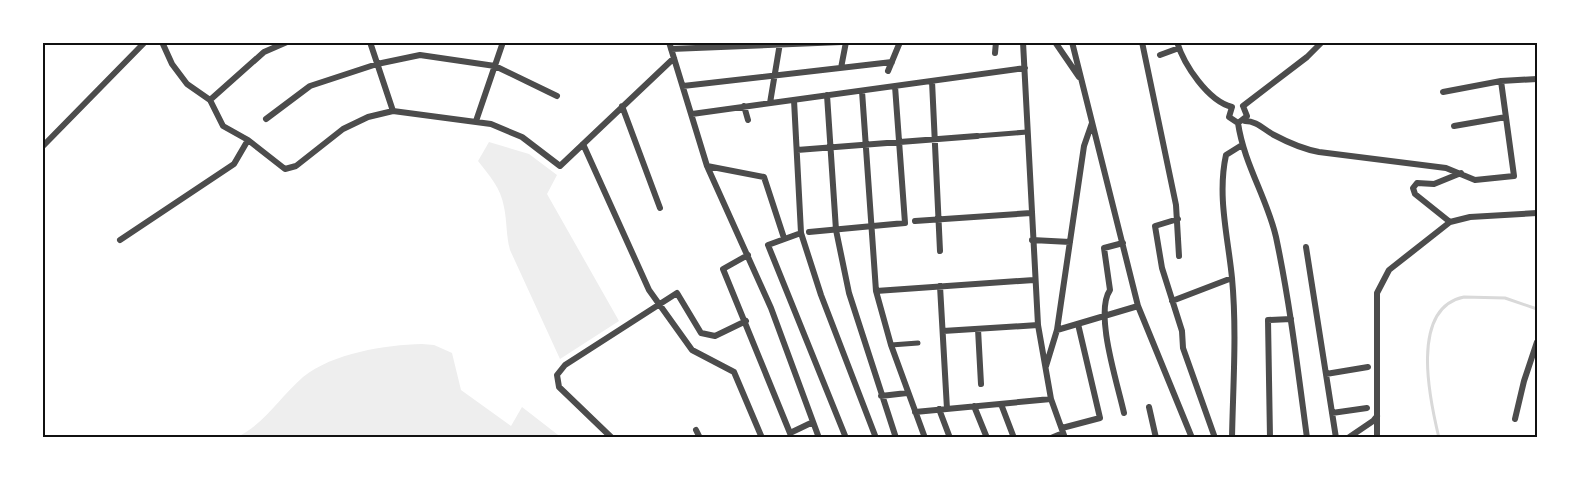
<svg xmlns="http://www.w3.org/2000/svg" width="1579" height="480" viewBox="0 0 1579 480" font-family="'Nunito Sans',sans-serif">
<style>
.green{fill:#eee}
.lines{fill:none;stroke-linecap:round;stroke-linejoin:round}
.stream{stroke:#d9d9d9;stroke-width:3}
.pedestrian{stroke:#4c4c4c;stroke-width:5}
.minor{stroke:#4c4c4c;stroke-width:6}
.neatline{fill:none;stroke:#111;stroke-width:2}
</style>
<rect width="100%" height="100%" fill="#fff"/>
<path class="green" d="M489,142L529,154L557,175L547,194L619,321L560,359L510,250C506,235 507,221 504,207C501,188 489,175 478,161Z
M422,344L434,345L452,353L461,390L511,426L522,407L562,438H235C265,424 279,398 303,377C333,353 385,345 422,344Z"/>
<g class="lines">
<path class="stream" d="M1439,438C1430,401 1409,308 1464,297L1505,298L1537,309"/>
<path class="pedestrian" d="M977,136L1027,132
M891,345L918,343"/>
<path class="minor" d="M162,42L172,64L187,84L210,100L223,126L248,140L285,169L296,166L343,129L368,117L393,111L491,124L522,137L560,166L674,58
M370,42L393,111
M669,42L707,166L771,308L819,438
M1023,42L1038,325L1051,399L1065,438
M1055,42L1079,77
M1072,42L1138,306L1192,438
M1142,42L1176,205L1179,256
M1177,42C1184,65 1208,101 1232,107
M671,49L842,42
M995,53L996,42
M1160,55L1179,48
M841,68L846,42
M888,71L900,42
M932,81L940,251
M683,86L892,62
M862,91L876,291L891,345L925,438
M1443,92L1501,81L1537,79
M827,95L836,230L849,293L896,438
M210,100L264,52L287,42
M794,100L801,233L821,295L876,438
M770,103L780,43
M622,106L660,208
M744,106L748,120
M1243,106L1307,57L1322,42
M1232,107L1229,117L1238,123L1247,116L1243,106
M692,114L1025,68
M266,119L310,86L377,64L420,55L495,66L557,96
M476,121L503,42
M1245,121C1257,121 1263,129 1274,135C1289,143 1303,149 1319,152L1446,168L1475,180L1514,176L1501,81
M1238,123C1244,164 1267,198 1276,237C1290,303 1298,371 1307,438
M1454,126L1506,117
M583,144L649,290L692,350L734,372L762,438
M42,147L145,42
M797,150L977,136
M707,166L764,177L784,238
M1178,219L1155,226L1162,268L1182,331L1183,348L1215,438
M915,221L1031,213
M1450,222L1415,194L1413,188L1417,183L1434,184L1461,173
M809,232L905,223L895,86
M801,233L768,245L846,438
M120,240L234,164L248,140
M1032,240L1070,242
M1123,243L1104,248L1110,290C1094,313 1118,385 1124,413
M1306,247L1336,438
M748,255L723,269L792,438
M940,286L947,409
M876,291L1034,280
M1172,301L1232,278
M978,329L981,384
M1057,330L1138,306
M943,331L1038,325
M1046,366L1057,330L1084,146L1092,123
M1326,374L1368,367
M881,396L907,393
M1001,404L1014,438
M974,406L987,438
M1149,407L1156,438
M939,409L950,438
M915,412L1051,399
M1332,413L1367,408
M1515,419L1524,381L1537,342
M1062,428L1100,418L1078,324
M696,430L700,438
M790,433L813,422
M612,438L559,387L557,375L565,365L677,293L701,333L715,336L746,321
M1051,438L1063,433
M1232,438C1233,384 1237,332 1232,278C1228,237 1217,196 1226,155L1242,145
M1270,438L1268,320L1291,319
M1348,438L1373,421L1377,416
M1377,438V293L1389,270L1450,222L1470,217L1537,213"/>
</g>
<rect width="1579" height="480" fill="none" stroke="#ffffff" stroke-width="87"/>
<rect x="44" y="44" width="1492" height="392" class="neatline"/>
</svg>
